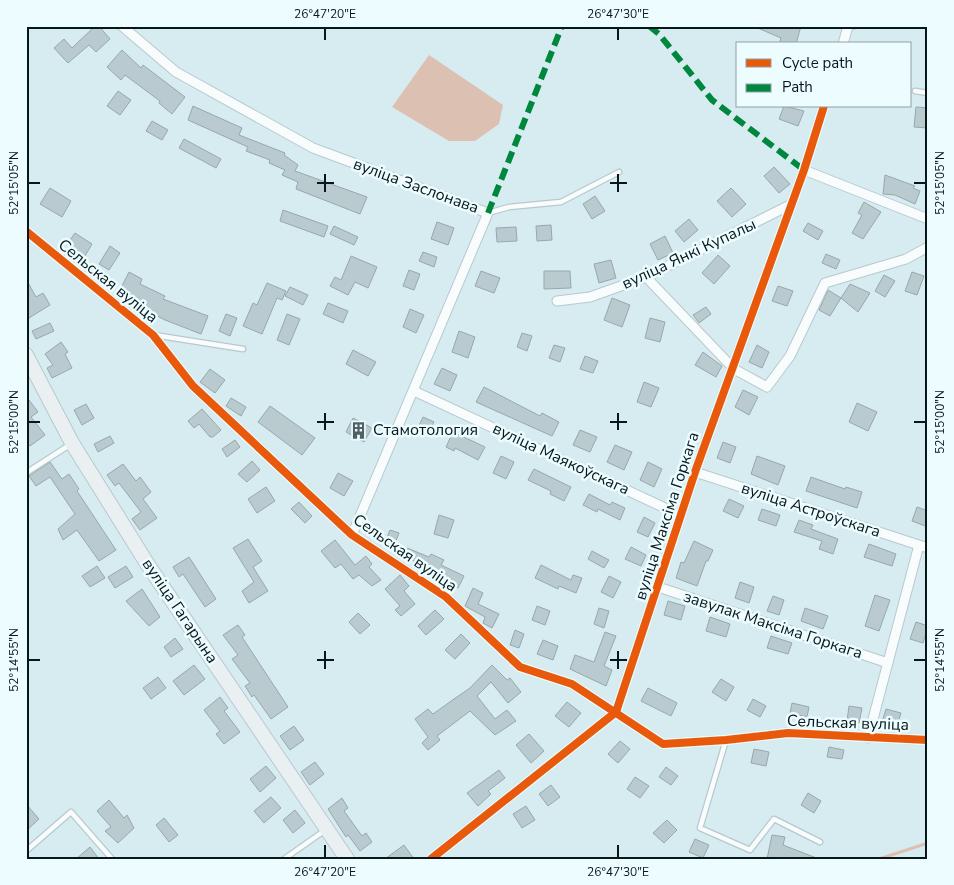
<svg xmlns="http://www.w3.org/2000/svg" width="954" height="885" viewBox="0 0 954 885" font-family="'Nunito Sans',sans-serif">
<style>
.water{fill:#dcc1b3}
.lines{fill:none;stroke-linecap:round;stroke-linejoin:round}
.stream{stroke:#dcc1b3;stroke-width:3}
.building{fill:#bacbcf;stroke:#97a8ac}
.lane-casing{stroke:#b8c9cd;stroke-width:7}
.street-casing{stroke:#b8c9cd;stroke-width:11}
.secondary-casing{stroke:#b8c9cd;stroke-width:16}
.lane{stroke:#f9fcfd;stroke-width:4.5}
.street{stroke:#f9fcfd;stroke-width:9}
.secondary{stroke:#eaf0f2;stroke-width:14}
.quiet{stroke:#00873e;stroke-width:6;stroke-dasharray:12 6;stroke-linecap:butt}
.cycleway-casing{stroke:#ecfcff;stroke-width:11}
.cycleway{stroke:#e8590c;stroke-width:8}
.ticks{fill:none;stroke:#08171a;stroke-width:2}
.labels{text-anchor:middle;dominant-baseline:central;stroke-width:5;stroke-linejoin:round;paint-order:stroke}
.street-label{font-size:16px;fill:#08171a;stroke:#ecfcff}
.poi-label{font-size:16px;fill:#08171a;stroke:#ecfcff;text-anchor:start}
.neatline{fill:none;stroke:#08171a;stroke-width:2}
.ticks-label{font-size:12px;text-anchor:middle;fill:#08171a}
</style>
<rect width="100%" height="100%" fill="#d6ecf1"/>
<path class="water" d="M429,55L503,105L499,124L475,141H449L392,107Z"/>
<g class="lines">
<path class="stream" d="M879,859L928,843"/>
</g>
<path class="building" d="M95,26H99L110,39L96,52L89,45L68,63L54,48L64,39L72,48Z
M753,26H775L782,29L783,26H801L796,44H779L781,38Z
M122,50L141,68L143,65L185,97L172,114L159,103L160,101L125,75L121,80L107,67Z
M118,91L131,100L120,115L107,106Z
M193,106L242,128L239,135L285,153L284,155L298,165L295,171L367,197L360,214L296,189L298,182L282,175L285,170L269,163L270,160L246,151L248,147L188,120Z
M784,106L804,111L798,126L779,119Z
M916,107L928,108V128L914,127Z
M152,121L168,130L162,140L146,131Z
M184,139L221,159L216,168L179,148Z
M774,167L790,184L779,193L764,176Z
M885,175L915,186L913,188L920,191L915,204L895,195L883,194Z
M50,188L71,201L62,217L40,204Z
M731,188L746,204L732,217L717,201Z
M595,196L605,211L592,219L583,204Z
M864,202L881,212L863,239L852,233L862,215L858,213Z
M283,210L328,226L324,237L280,221Z
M689,219L698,230L684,242L675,231Z
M437,222L454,228L448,245L431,239Z
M808,223L823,231L818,240L803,231Z
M551,225L552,240L537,241L536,226Z
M334,226L358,237L354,245L330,234Z
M516,227L517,241L497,242L496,228Z
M75,233L92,244L85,256L67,244Z
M665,236L673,253L658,260L650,244Z
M110,246L120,253L109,270L99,264Z
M423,252L437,257L434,267L419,261Z
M826,254L840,260L836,269L822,263Z
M718,255L730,266L714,284L702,273Z
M351,256L377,267L368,288L355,282L348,295L330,286L335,277L341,280Z
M611,260L616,278L599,283L594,264Z
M409,270L420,274L414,290L403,286Z
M481,271L500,278L494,293L475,286Z
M544,271H570L571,288L544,289Z
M129,272L142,279L140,284L165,296L163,299L208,316L201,334L165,320L144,309L146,303L120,290Z
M912,272L924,276L917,295L905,291Z
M884,275L895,281L885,297L875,291Z
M26,279L36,297L43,293L50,305L29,318L26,313Z
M267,283L286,291L282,300L277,298L262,334L243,326L253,303L257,305Z
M850,284L870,293L858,312L841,298Z
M778,286L793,291L787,306L772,301Z
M290,287L308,295L303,305L285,296Z
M828,290L841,298L830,316L819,310Z
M612,298L630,305L622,327L604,320Z
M328,303L348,311L343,323L323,314Z
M706,307L711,314L699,323L693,315Z
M410,309L424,315L416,333L403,327Z
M226,314L237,318L230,336L219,331Z
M287,314L300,319L289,345L277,340Z
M650,318L665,322L660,342L645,338Z
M50,323L54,331L36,339L32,331Z
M459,331L475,337L468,358L452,352Z
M522,333L532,336L527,351L517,347Z
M61,342L68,352L65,354L72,368L52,378L47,368L53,365L45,354Z
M554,345L565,348L560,362L549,358Z
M757,345L769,352L762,368L749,362Z
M353,350L376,362L368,376L346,364Z
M703,352L722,366L716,377L695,365Z
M585,356L598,361L593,373L580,369Z
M442,368L457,375L450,391L434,384Z
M210,369L225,380L215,393L200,382Z
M644,382L659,388L651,407L637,402Z
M484,387L540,416L542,413L559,422L552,436L476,402Z
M743,390L758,397L749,415L735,407Z
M26,396L38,412L31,417L45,435L30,446L26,441Z
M231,398L246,407L241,416L226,406Z
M857,403L877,412L868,431L849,422Z
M86,404L94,418L82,425L74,410Z
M270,406L315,438L302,455L258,422Z
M202,409L221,430L213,437H210L199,424L194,428L188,421Z
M423,417L434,422L427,435L417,430Z
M353,418L372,428L364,442L346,432Z
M580,430L597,437L590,452L573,445Z
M453,432L485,447L478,460L455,448L454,451L446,447Z
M110,436L114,443L98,452L94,444Z
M235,440L240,447L227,457L222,449Z
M723,442L736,447L730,463L717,458Z
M615,445L632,452L624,470L607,462Z
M501,456L514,462L506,479L493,473Z
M757,456L785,466L778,485L751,474Z
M252,461L260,470L247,482L238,474Z
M50,462L62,479L69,474L79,489L77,491L116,550L99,561L77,530L63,540L58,529L75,514L50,477L36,486L29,476Z
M648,462L662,469L654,487L640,480Z
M123,464L136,481L140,477L151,492L143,499L157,518L140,530L132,519L141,512L119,483L115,486L107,475Z
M534,469L571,487L564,501L550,494L551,491L528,480Z
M338,473L353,481L344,496L330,488Z
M811,477L845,489L846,487L862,492L857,508L806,491Z
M266,487L275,501L257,513L248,499Z
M589,494L610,505L612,502L625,508L620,520L598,509L597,512L583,505Z
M729,499L744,506L738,518L723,511Z
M299,502L312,516L305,523L291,509Z
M917,507L928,511V527L912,521Z
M762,509L780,515L776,526L758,520Z
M439,515L454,520L448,538L434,534Z
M644,517L655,523L648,537L637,532Z
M799,520L813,525L811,529L838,539L833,554L819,549L822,541L794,532Z
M390,530L399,533L394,546L385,543Z
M248,539L262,561L253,567L268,591L249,603L242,591L254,582L233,548Z
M335,540L355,565L366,556L372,564L369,567L381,580L372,586L359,575L353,579L341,564L335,568L321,551Z
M694,541L713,550L708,561H706L697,586L676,578L681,562L684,563Z
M869,544L896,554L892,566L864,557Z
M631,547L646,555L641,566L625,559Z
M407,548L429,557L431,554L444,560L441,565L464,576L458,588L447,583L449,578L403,556Z
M592,551L609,560L604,568L588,559Z
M189,557L216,599L205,607L183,574L179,577L173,567Z
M541,565L571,580L573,575L582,578L576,593L559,586L558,589L535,578Z
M97,566L105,578L90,587L82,576Z
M126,566L133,577L115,588L108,577Z
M400,575L409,586L404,591L415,604L401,616L395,610L400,606L385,589Z
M609,576L621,582L613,598L601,592Z
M740,582L754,587L749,603L735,598Z
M473,588L483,593L478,604L499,614L492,628L483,623L485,617L465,606Z
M142,589L160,617L149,626L126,601Z
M875,595L890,600L879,631L865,626Z
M773,596L784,600L779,615L767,611Z
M668,601L685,606L681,620L664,615Z
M537,606L550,611L545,625L532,620Z
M599,608L609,611L604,628L594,624Z
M805,608L828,616L823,629L801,621Z
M435,610L444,619L426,635L418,626Z
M358,613L370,625L360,634L349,622Z
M710,617L730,624L726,637L706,631Z
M916,622L928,626L923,643L910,639Z
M238,625L245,635L242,637L288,707L271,719L254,695L252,697L245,686L250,683L232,659L238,655L223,635Z
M515,630L524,634L519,648L510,645Z
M605,632L616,636L604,666L612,670L606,686L570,669L575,655L594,662Z
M461,634L470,643L455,659L445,650Z
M771,636L792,643L788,654L767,648Z
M175,638L183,649L171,657L164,647Z
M543,640L558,646L553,660L537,654Z
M194,665L205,679L184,695L173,681Z
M492,665L507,680L510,678L521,692L508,703L491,682L477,696L495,719L507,710L516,721L495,735L470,711L437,736L440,740L428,750L422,743L428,737L415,719L428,709L433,714L454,699L470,688Z
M158,677L166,688L151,699L143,688Z
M721,679L734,687L726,701L712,692Z
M648,688L677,703L671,716L641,701Z
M220,697L228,708L224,711L240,732L224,744L216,734L220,731L204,710Z
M753,699L766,706L760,717L747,710Z
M567,702L581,713L569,727L555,716Z
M792,703L809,707L807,717L790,713Z
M849,706L862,708L859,723L847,721Z
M886,709L901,713L895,732L880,728Z
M294,726L304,740L290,750L280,736Z
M529,734L544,751L531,763L516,745Z
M620,741L630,749L618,763L608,754Z
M829,747L844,750L842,759L827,757Z
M754,749L769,752L766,766L751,763Z
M315,762L324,774L310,785L301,772Z
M266,766L276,778L260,792L250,779Z
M666,767L678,776L671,785L659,777Z
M499,770L505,778L488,791L491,794L478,806L467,793Z
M635,777L649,786L640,798L627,789Z
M551,785L560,797L548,806L539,794Z
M808,793L821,801L814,813L801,805Z
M271,797L281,808L264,823L254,811Z
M342,798L348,808L344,811L362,836L366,833L372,842L360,851L348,835L346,837L328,809Z
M109,800L124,818L127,815L134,828L118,843L105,831L111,827L97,811Z
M26,804L39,819L26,831Z
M526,806L535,820L522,828L513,814Z
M295,810L305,823L293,833L283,820Z
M164,818L178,835L169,842L156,825Z
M667,820L677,830L664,843L653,833Z
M772,835L785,837L783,845L819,859H767Z
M695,839L709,845L703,858L689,852Z
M404,845L414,859H385Z
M90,847L99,859H76Z"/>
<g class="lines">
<defs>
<path id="lane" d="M848,28L855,26
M915,91L928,93
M488,213L509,207L561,202L619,172
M154,335L243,349
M26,473L71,444
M726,740L700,828L750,850L774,819L820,842
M26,851L71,812L112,859
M284,859L324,831"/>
<path id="street" d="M122,26L176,72L313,148L488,213L352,535
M843,44L848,26
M804,170L928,219
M26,231L153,335L193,386L352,535L446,597L520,667L572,684L663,744L726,740L788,733L928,740
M646,277L734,369L767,387L790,356L825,283L906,259L928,247
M557,301L590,297L646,277L790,205
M414,391L680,515
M695,472L928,548
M658,587L888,663
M868,738L919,545
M431,859L616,712L695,472L804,170L824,106"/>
<path id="secondary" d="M26,355L72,443L148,565L347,859"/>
</defs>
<use href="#lane" class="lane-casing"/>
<use href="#street" class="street-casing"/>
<use href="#secondary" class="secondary-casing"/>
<use href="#lane" class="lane"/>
<use href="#street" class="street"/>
<use href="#secondary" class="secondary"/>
<path class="quiet" d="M649,26L659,34L712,100L804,170
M488,213L562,26"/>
<defs>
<path id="cycleway" d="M26,231L153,335L193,386L352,535L446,597L520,667L572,684L663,744L726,740L788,733L928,740
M431,859L616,712L695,472L804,170L824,106"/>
</defs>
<use href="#cycleway" class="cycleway-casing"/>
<use href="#cycleway" class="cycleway"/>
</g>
<path class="ticks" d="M325,28V40M618,28V40M325,174V192M618,174V192M28,183H40M317,183H334M610,183H627M914,183H926M325,413V430M618,413V430M28,422H40M317,422H334M610,422H627M914,422H926M325,651V669M618,651V669M28,660H40M317,660H334M610,660H627M914,660H926M325,845V858M618,845V858"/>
<defs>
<symbol id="building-bare" viewBox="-9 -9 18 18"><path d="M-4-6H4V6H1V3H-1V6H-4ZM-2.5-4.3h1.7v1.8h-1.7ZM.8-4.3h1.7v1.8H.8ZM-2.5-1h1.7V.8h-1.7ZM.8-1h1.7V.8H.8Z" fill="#506265" stroke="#ecfcff" stroke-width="2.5" paint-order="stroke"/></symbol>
</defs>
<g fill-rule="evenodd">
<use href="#building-bare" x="346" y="418" width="25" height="25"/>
</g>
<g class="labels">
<g class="street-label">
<text transform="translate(416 186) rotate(20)">вуліца Заслонава</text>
<text transform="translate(689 254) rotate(-25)">вуліца Янкі Купалы</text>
<text transform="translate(108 281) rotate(39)">Сельская вуліца</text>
<text transform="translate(561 459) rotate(25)">вуліца Маякоўскага</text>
<text transform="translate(811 510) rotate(18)">вуліца Астроўскага</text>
<text transform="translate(667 516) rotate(-72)">вуліца Максіма Горкага</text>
<text transform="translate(405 553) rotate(35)">Сельская вуліца</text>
<text transform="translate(180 611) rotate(56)">вуліца Гагарына</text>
<text transform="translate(773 625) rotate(18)">завулак Максіма Горкага</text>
<text transform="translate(848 723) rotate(2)">Сельская вуліца</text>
</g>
<g class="poi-label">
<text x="373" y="430">Стамотология</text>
</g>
</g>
<rect width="954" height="885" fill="none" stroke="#ecfcff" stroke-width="55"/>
<rect x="736" y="42" width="175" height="65" fill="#ecfcff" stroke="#91a0a3"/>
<rect x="746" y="59" width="25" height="8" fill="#e8590c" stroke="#91a0a3"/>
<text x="782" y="68" font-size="15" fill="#08171a">Cycle path</text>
<rect x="746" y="84" width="25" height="8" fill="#00873e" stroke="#91a0a3"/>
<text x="782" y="92" font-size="15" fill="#08171a">Path</text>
<rect x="28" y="28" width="898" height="830" class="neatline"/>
<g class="ticks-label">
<text x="325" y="18">26°47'20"E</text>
<text x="618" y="18">26°47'30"E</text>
<text transform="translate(14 183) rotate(-90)" y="4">52°15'05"N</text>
<text transform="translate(940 183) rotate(-90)" y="4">52°15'05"N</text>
<text transform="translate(14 422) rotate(-90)" y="4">52°15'00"N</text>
<text transform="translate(940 422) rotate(-90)" y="4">52°15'00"N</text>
<text transform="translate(14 660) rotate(-90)" y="4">52°14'55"N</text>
<text transform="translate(940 660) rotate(-90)" y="4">52°14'55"N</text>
<text x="325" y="876">26°47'20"E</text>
<text x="618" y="876">26°47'30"E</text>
</g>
</svg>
